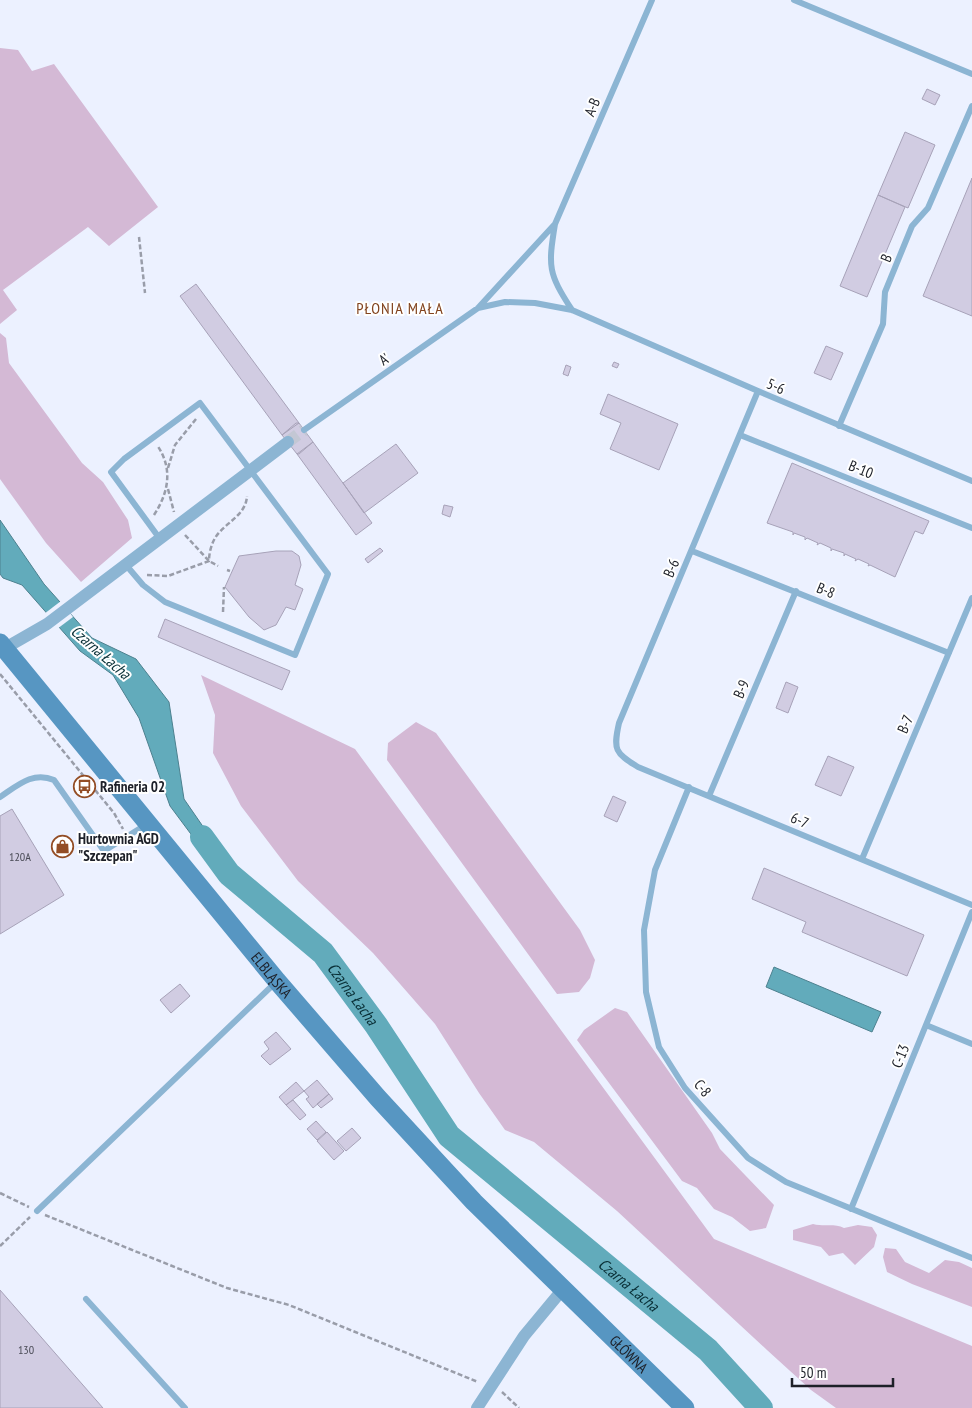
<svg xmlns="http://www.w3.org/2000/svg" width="972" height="1408" viewBox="0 0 972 1408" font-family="'PT Sans Narrow',sans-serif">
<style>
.green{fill:#d4b9d5}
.water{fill:#62abbb;stroke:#4d818f}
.pier{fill:#ecf1ff}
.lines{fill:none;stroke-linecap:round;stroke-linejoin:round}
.river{stroke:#62abbb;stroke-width:24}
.building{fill:#d1cce2;stroke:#a7a2b8}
.street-tunnel{stroke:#c3c7d4;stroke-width:12;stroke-dasharray:12 6;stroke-linecap:butt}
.path{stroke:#999da9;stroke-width:2.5;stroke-dasharray:5 2.5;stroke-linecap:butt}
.lane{stroke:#8cb5d3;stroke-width:6}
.street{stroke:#8cb5d3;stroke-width:12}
.secondary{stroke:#5796c2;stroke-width:19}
.labels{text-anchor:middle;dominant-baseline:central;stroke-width:4;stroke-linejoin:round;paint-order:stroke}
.number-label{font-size:12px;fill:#4a4b56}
.street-label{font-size:15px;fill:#1d2028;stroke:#fff}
.poi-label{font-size:15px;font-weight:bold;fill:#1d2028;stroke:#fff;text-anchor:start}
.neighbourhood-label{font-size:16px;letter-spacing:1px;fill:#82431e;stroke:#fff}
.water-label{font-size:16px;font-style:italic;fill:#092f36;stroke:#fff}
</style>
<rect width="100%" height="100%" fill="#ecf1ff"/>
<path class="green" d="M0,48L18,50L32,71L54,64L158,207L109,246L88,227L3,290L17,310L0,324Z
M0,333L6,338L9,363L82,463L103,482L128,520L132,538L81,582L46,543L0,479Z
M201,675L355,749L714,1239L972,1346V1408H836L811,1390L767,1350L617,1211L534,1142L505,1130L479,1093L435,1024L373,953L298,881L241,806L213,753L215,715Z
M416,722L436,733L580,930L595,960L590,978L579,992L557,994L387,760L388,743Z
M615,1008L627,1012L712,1133L720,1149L774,1205L766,1228L750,1231L732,1217L714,1209L697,1188L682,1181L577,1040L584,1030Z
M813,1224C824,1227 835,1223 844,1228L858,1225L872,1227L877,1235L874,1247L855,1265L843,1253L829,1256L821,1247L793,1240V1230Z
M885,1248L896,1249L905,1262L929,1273L945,1260L959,1262L972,1268V1307L912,1284L887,1272L883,1257Z"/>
<path class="water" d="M0,520L44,584L92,638L136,659L169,702L184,799L233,870L205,853L170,806L139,718L113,675L80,651L22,585L3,578L0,574Z
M774,967L881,1012L872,1032L766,987Z"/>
<path class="pier" d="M61,601L73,617L57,629L44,614Z"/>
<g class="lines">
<path class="river" id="s1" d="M202,837L229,874L323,953L376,1025L449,1136L708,1350L761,1408"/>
</g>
<path class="building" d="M927,89L940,95L935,105L922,99Z
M905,132L935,145L908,208L878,195Z
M972,178V316L923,296Z
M878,195L905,207L867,297L840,286Z
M196,284L299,423L282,435L180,296Z
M826,346L843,353L831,380L814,373Z
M614,362L619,364L617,368L612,366Z
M566,365L571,367L568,376L563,374Z
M608,394L678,424L659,470L610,449L621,423L600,414Z
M296,423H299L313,442L299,454H297L282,435Z
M313,442L372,523L356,535L297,454Z
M396,444L418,473L364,513L343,483Z
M792,463L929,521L923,534L915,531L895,577L870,565L868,566L869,564L858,559L855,561L856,559L845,554L844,556V553L832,549L831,551V548L820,543L817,545L818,543L807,538L805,540V537L794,533L793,535V532L767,523Z
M444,505L453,507L450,517L442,514Z
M380,548L383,551L368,563L365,559Z
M276,551H292L299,556L301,565L295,585L303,589L295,610L286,607L276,625L264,630L249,617L225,587L239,556Z
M165,619L290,671L282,690L158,637Z
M786,682L798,687L788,713L776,708Z
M828,756L854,767L841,796L815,785Z
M613,796L626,802L617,822L604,816Z
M12,809L64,895L0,934V816Z
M764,868L924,935L907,976L802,932L806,922L752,899Z
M180,984L190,996L171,1013L160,1000Z
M276,1032L291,1049L270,1065L261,1056L269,1049L264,1042Z
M317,1080L329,1094L313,1108L306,1099L309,1097L304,1091Z
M296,1082L304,1091L286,1105L279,1097Z
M329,1094L333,1099L321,1108L317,1104Z
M293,1100L306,1115L300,1120L286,1105Z
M316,1121L326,1132L317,1140L307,1129Z
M352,1128L361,1138L346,1151L337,1141Z
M327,1132L344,1151L334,1160L317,1141Z
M0,1290L103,1408H0Z"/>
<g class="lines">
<path class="street-tunnel" d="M288,442L304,430"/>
<path class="path" d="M139,237L145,293
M168,468L175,445L196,419
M168,489L174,512
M154,515C169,492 173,468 157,445
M185,535L209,561L218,566
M227,570L230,571
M147,575L168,576L209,561C209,554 211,545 215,538C224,523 246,516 247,496
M223,612L224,587
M0,674L114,813L123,829
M0,1193L29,1207
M45,1215L227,1288L289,1305L478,1382
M0,1246L30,1217
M502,1392L519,1408"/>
<path class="lane" d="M794,0L972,74
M478,308L505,302L535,303L572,310L758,391L972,481
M572,310C548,273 548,267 555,224L652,0
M758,391L619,723C613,750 615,753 638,767L972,905
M839,426L883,324L885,292L912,226L928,208L972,106
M304,430L478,308L554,225
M740,435L972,528
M692,551L949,653
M126,565L143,585L165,602L295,655L328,574L200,403L124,459L111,472L160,539
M689,787L655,870L644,930L646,992L659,1047L685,1088L748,1158L786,1182L972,1258
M709,796L796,591
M0,797C18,785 33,771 54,780L104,851L147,824
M862,859L972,598
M926,1025L972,1044
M851,1209L972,912
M37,1211L276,982
M86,1299L185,1408"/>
<path class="street" d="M0,651L47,624L288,442
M477,1408L524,1336L563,1289"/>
<path class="secondary" id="s2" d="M0,643L277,981L378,1098L474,1202L685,1408"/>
</g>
<defs>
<symbol id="bus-ring" viewBox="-11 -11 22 22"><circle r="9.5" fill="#fff" stroke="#934d25" stroke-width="1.5"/><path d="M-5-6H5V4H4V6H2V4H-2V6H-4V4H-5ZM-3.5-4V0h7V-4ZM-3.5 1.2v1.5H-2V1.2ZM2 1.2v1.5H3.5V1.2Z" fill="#934d25"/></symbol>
<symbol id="shop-ring" viewBox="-11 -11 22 22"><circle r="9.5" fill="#fff" stroke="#934d25" stroke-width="1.5"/><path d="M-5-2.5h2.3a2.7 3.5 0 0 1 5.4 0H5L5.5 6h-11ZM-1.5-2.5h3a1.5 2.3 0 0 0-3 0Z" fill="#934d25"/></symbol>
</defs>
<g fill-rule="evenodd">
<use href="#bus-ring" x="72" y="774" width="25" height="25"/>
<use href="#shop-ring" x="50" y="834" width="25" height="25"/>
</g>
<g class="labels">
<g class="number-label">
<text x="20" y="856">120A</text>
<text x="26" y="1349">130</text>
</g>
<g class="street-label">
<text transform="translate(592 107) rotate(-67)">A-B</text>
<text transform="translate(886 258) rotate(-68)">B</text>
<text transform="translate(384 359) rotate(-35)">A'</text>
<text transform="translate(776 386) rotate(23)">5-6</text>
<text transform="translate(861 469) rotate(22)">B-10</text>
<text transform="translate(671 568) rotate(-67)">B-6</text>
<text transform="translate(826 590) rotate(22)">B-8</text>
<text transform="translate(741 689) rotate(-67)">B-9</text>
<text transform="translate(905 724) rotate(-67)">B-7</text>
<text transform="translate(800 820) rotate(23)">6-7</text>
<text stroke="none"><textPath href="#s2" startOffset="429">ELBLĄSKA</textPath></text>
<text transform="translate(900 1056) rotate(-68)">C-13</text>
<text transform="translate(703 1088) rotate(51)">C-8</text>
<text stroke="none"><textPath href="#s2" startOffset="950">GŁÓWNA</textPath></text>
</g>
<g class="poi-label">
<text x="100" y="786">Rafineria 02</text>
<text x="78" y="838">Hurtownia AGD<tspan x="78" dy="17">"Szczepan"</tspan></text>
</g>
<g class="neighbourhood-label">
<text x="400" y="308">PŁONIA MAŁA</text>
</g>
<g class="water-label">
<text transform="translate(101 652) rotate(41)">Czarna Łacha</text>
<text stroke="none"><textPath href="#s1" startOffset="219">Czarna Łacha</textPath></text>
<text stroke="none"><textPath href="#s1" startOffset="624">Czarna Łacha</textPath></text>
</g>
</g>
<path d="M792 1378v8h101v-8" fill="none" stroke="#1d2028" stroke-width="2.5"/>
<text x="800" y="1378" font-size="15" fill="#1d2028" stroke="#ffffff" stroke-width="4" paint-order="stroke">50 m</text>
</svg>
